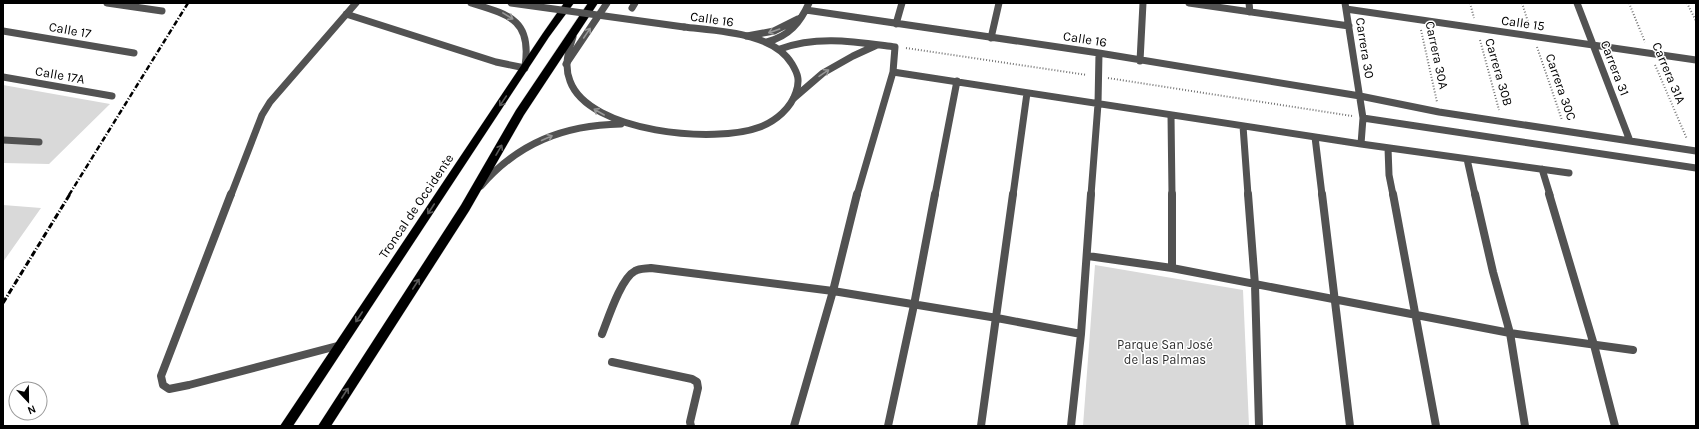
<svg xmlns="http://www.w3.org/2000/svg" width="1699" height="429" viewBox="0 0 1699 429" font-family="Karla,sans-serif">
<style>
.green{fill:#d9d9d9}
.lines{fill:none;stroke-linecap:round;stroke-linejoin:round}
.trunk-casing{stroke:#dbdbdb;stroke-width:1}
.path{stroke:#747474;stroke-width:2;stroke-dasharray:1 2;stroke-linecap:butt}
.service-far1{stroke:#525252;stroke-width:7}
.service{stroke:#525252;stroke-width:8}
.minor-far1{stroke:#525252;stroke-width:7}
.minor{stroke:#525252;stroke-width:8}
.tertiary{stroke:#525252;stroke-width:7}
.trunk{fill:#000;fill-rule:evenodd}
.rail-far1{stroke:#000;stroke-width:2.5;stroke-dasharray:5.5 2 1 2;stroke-linecap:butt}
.rail{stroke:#000;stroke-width:3;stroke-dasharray:6 2 1 2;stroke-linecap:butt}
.tertiary-bridge{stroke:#525252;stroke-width:7}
.oneway{stroke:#979797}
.oneway2{stroke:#595959}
.labels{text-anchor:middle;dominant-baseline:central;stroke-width:3;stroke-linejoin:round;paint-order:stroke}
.street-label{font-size:13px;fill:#000;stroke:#fff}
.park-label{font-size:13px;fill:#303030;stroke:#fff}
</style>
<rect width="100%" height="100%" fill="#fff"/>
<path class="green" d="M3,85L110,104L49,164L3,163Z
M3,205L41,208L3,262Z
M1095,265L1243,290L1249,426H1083Z"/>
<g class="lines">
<defs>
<path id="trunk" d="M564,3H574L549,37L293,426H280L543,33Z
M588,3H598L524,115L469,211L331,426H318L461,205L516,110Z"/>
</defs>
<use href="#trunk" class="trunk-casing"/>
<path class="path" d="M1470,3L1474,18
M1522,3L1529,25
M1629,3L1645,42
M1687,3L1696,21
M1421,30L1437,102
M1480,40L1499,110
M1537,47L1562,120
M906,48L1087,75
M1655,65L1687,139
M1108,78L1352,116"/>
<path class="service-far1" d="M346,14L496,62L525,68
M3,140L39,142
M231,195L262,115L270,102L356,3"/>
<path class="service" d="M231,194L161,376L163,385L169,389L189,385L341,345"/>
<path class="minor-far1" d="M107,3L162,11
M1189,3L1349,26
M1249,3L1250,12
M1345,3L1363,118L1361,144
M1577,3L1630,141
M632,8L635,3
M1346,9L1696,60
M806,10L1099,53L1360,96L1439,112L1696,151
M896,24L902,3
M3,31L134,53
M747,36L774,31L798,19
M991,38L999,3
M767,42C789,36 800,23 809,3
M780,49C818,35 856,42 895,47L893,72L857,195
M1140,61L1143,3
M566,64L607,3
M893,72L1361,144L1569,173
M3,77L112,96
M794,98L823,73L853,56L877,45
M1171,115L1172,195
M1363,118L1696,168
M1243,126L1248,195
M1315,137L1322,195
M1388,148L1389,175L1393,195
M1467,159L1475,195
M1542,169L1550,195
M935,195L957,81
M1013,195L1027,93
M1091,195L1098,104L1099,53"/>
<path class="minor" d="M1172,194V268
M1248,194L1255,285L1259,426
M1322,194L1350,426
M1393,194C1408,271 1421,349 1436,426
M1475,194L1493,272L1510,333L1525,426
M1549,194L1594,345L1615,426
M1088,256L1172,268L1510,333L1633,350
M602,334C608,319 621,278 635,271C640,268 646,269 651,268L833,291L997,318L1081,334L1091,194
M612,362L692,379L697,382L698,388L690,422L691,426
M794,426L833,291L857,194
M888,426L914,305L935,194
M981,426L1013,194
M1071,426L1081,334"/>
<path class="tertiary" d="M471,3C510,15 532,20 525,66
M573,37C568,52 564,66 570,81C589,133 716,144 760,127C776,121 791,108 796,92C800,80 798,74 792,64C773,32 717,31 684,27
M481,186C518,143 564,125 621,124"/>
<use href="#trunk" class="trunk"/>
<path class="rail-far1" d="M69,195L188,3"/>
<path class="rail" d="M3,303L70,194"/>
<path class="tertiary-bridge" d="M511,3L684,27"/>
</g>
<defs><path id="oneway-shaft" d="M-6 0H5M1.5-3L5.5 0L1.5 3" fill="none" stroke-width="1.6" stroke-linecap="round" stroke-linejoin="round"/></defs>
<g class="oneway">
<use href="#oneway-shaft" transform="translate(508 16) rotate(31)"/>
<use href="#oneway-shaft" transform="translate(774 31) rotate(161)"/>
<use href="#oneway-shaft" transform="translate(587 33) rotate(-56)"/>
<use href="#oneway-shaft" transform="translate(824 73) rotate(-34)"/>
<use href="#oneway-shaft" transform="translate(599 112) rotate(-150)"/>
<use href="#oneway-shaft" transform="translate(547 138) rotate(-24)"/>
</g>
<g class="oneway2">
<use href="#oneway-shaft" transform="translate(503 101) rotate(124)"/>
<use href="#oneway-shaft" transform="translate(499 150) rotate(-60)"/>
<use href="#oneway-shaft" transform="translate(431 209) rotate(123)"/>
<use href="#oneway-shaft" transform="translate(416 284) rotate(-57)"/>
<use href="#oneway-shaft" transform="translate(359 317) rotate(123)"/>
<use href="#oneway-shaft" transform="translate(345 393) rotate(-57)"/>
</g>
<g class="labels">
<g class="street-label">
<text transform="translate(712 19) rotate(8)">Calle 16</text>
<text transform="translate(1523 23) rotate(8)">Calle 15</text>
<text transform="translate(70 30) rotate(10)">Calle 17</text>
<text transform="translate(1085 39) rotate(9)">Calle 16</text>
<text transform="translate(1365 48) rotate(81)">Carrera 30</text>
<text transform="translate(1437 55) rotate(78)">Carrera 30A</text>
<text transform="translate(1615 68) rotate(69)">Carrera 31</text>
<text transform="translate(1499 72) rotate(74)">Carrera 30B</text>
<text transform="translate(1669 73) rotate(67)">Carrera 31A</text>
<text transform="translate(60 75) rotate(10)">Calle 17A</text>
<text transform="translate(1561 87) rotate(71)">Carrera 30C</text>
<text transform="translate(416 206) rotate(-56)">Troncal de Occidente</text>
</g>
<g class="park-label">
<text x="1165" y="344">Parque San José<tspan x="1165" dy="15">de las Palmas</tspan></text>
</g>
</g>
<rect width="1699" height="429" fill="none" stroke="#000000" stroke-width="8"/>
<g transform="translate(28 401) rotate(158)"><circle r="19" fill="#ffffff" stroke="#999999"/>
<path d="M0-3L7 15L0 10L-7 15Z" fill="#000000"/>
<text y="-6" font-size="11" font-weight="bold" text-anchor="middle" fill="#000000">N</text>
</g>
</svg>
